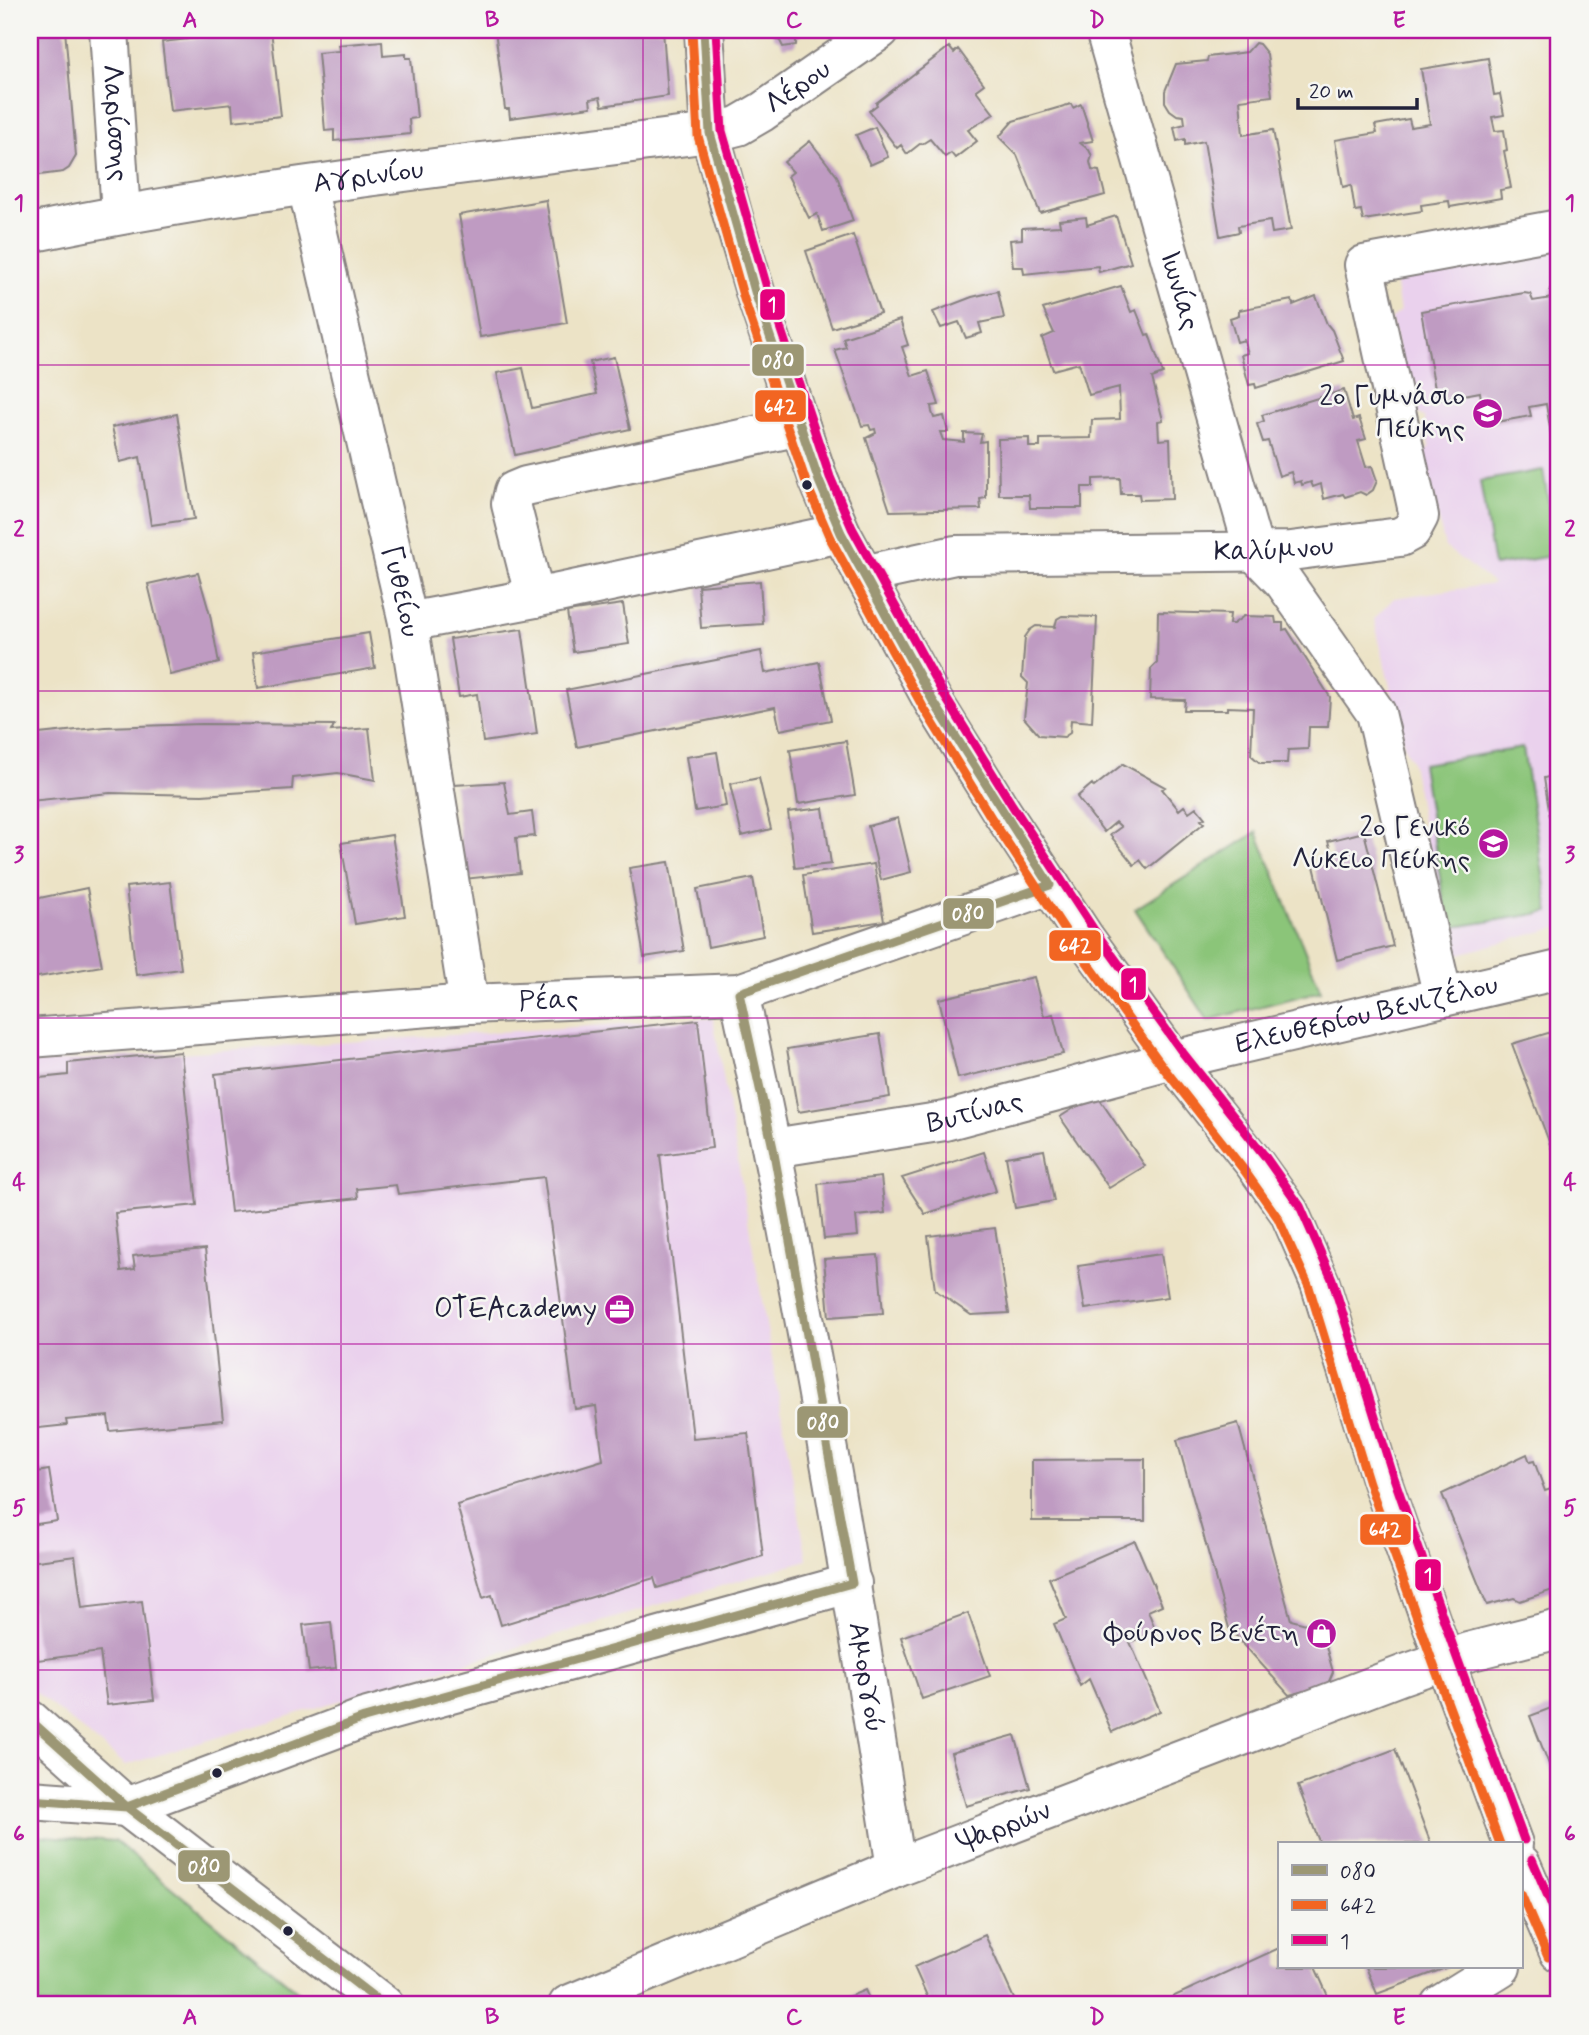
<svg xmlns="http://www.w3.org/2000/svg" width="1589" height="2035" viewBox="0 0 1589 2035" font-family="Mynerve,sans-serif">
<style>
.built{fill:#ead1ed}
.green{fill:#8bc579;stroke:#56745a;stroke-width:2}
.building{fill:#bf9bc2}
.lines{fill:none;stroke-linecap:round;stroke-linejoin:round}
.minor-casing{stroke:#878280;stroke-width:42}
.minor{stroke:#fff;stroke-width:38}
.bus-1-casing{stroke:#f6f6f2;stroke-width:14}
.bus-2-casing{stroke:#f6f6f2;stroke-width:14}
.bus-3-casing{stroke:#f6f6f2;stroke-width:14}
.bus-1{stroke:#9c9774;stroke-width:9}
.bus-2{stroke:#f26522;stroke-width:9}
.bus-3{stroke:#e5007d;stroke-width:9}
.grid{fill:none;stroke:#b5179e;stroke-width:2;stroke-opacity:0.55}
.bus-dot{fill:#22223b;stroke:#f6f6f2;stroke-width:2.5}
.labels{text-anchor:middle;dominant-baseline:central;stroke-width:5;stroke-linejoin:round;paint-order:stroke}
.street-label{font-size:28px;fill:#22223b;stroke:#f6f6f2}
.poi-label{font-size:28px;fill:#22223b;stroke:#f6f6f2;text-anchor:end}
.line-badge{stroke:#f6f6f2;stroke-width:2.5}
.badge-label{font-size:19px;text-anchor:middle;font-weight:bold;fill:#fff}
.neatline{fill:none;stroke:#b5179e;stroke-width:2.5}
.grid-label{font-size:23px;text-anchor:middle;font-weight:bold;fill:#b5179e}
</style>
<rect width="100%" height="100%" fill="#f6f6f2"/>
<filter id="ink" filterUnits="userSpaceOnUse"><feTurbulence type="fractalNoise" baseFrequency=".0143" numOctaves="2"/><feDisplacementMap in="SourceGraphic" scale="14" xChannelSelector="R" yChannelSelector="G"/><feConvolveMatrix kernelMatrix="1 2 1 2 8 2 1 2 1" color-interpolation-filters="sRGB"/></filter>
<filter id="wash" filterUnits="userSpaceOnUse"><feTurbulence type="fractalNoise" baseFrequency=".00686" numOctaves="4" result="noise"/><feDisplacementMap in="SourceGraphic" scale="28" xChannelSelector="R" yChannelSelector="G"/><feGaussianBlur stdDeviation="1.57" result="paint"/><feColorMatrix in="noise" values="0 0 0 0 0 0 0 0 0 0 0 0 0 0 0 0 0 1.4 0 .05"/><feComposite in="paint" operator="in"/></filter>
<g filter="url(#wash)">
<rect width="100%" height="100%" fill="#ece3c6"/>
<path class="built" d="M1559,239V927L1459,954L1443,948L1412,761L1405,749L1374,619L1394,598L1494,584L1445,547L1423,453L1430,447L1424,417L1411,409L1391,319L1400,312L1395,279L1461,269L1466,255Z
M713,1018L807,1560L126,1765L30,1688V1063Z"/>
<path class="green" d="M1543,470L1557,555L1494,566L1480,481Z
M1523,748L1549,912L1448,928L1422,764Z
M1257,832L1321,991L1208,1020L1135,909Z
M30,1835L115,1841L314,2005H30Z"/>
<g id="blocks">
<path class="building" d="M30,30H65L76,156L69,168L63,172L32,176L30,173Z
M271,30L281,116L233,121L232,104L170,111L162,42Z
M495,30H663L668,96L602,106L600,97L596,98L590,99L591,107L510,118L509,109H505Z
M771,30H800V36L796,39V45L783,47L780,41L774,38Z
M382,41L383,56L406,54V58H411L417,118L409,119L410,134L334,141V130L325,131L318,53L339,51L338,45Z
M1255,43L1259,44L1267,54L1272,96L1240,100L1243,135L1273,130L1291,230L1272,233L1270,221L1238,226L1239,232L1220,236L1204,141L1185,145V139L1177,141L1174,127L1185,124L1184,116L1177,115L1170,110L1165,102V91L1176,64L1207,61L1208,57L1247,52Z
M949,47L954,53L958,49L984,84L976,90L994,114L968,130L977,141L955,158L951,153L945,157L930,139L922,144L921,143L907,154L901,145L897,148L869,111L877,105L876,103Z
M1488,58L1494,95L1500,94L1504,115L1492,117L1495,131L1504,130L1507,150L1504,151L1511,188L1500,190L1501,198L1450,207L1449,201L1421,205L1422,211L1363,220L1361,210L1355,211L1351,185L1343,187L1335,140L1377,133L1375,125L1409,119L1411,127L1430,124L1421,69Z
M1071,104L1073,108L1081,104L1093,141L1080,143L1089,150L1092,156L1090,162L1092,170L1099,171L1105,195L1040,213L1017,155L999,137L1013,121Z
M875,127L888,157L870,165L856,135Z
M810,141L837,176L853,221L823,231L817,214L809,218L788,176L793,172L784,162Z
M546,200L567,323L480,337L459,215Z
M1116,216L1131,263L1099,272L1098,266L1024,274L1023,267H1013L1010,240L1022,239V228L1060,226L1059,220L1086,217L1087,225Z
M853,235L880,313L832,328L806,251Z
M1121,286L1131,312L1136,310L1146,335L1149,334L1163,374L1152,378L1163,420L1158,421L1159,440L1170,439L1172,499L1140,500L1139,494H1121L1120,478L1093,479V487H1082V508H1030L1029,495H999L998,439L1029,438V447H1040V439L1091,438L1092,420L1120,419L1119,387L1089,395L1079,363L1053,370L1042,338L1054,333L1043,309Z
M1559,287V443L1556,442L1551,434L1546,404L1529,407L1531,416L1485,424L1480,392L1437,400L1421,311L1524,293L1530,294L1533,301L1552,298L1550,289Z
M998,291L1004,318L979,323L982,333L966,338L959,322L941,328L933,312L972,297Z
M1316,296L1327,324L1332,330L1344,361L1256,388L1255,384L1249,385L1241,355L1248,353L1244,340L1237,342L1230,318L1239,315V310L1292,300L1293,305Z
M900,320L908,345L902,347L912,376L928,371L939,405L931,406L932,412L934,418L944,416L948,432H940L943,440L964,442V433L982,434L980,442L986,441V498L980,499L981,509L890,511L866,438L876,433L875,429L871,430L869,425L862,426L835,350L846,347L843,338Z
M614,357L630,429L515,455L497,373L523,368L532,408L597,394L590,362Z
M1344,390L1353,420L1359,418L1366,439L1358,441L1366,467L1372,466L1377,481L1373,490L1366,495L1360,492L1345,497L1343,494L1324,499L1321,484L1313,487L1311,482L1302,485L1301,481L1294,483L1291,472L1279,476L1268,441L1263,442L1257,424L1264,421L1262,415Z
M177,414L194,519L151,525L140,457L120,462L112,427Z
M198,573L210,615L219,663L170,675L148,584Z
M760,581L763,624L701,628L698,586Z
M623,604L629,644L573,652L567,612Z
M1158,612L1230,614L1229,624H1233L1244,616L1275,617L1276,623H1283V630L1287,629L1330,697L1328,727H1309L1308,749L1288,750L1287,763H1260L1251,755L1253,708L1227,707V710H1184L1185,700L1150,699L1151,669L1157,663Z
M1062,616L1097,617L1092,722L1071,720L1070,733L1064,737L1039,735L1024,718L1028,683L1022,677L1025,637L1030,630L1036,626L1055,627L1057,619Z
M522,629L537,734L483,742L477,694L459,697L450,639Z
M369,633L375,668L258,688L253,652Z
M761,651L765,673L819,662L831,720L780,730L775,707L577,747L566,690Z
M202,724L334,725L331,731L369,728L375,780L338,773L293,778L292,789L202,795L110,793L30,801V735L105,727Z
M846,741L855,795L798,804L790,750Z
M717,752L726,806L695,811L686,757Z
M1559,753V849L1555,850L1544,778L1557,775L1554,760Z
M1123,764L1165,787L1162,789L1179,810L1184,806L1189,812L1196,807L1205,818L1201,820L1204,823L1147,869L1140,860L1134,865L1110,835L1121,827L1116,822L1104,832L1077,797L1092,784L1094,787Z
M759,778L771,829L742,836L730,784Z
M504,782L510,815L532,812L535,836L516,838L520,873L464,879L454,785Z
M823,808L831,864L795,868L788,812Z
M898,818L911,872L881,880L868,826Z
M1364,832L1393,946L1337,960L1314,866L1334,861L1328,841Z
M392,835L405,916L355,924L341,843Z
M669,862L684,951L644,957L629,868Z
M874,864L884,921L812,932L803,875Z
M753,878L763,936L708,947L697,889Z
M170,882L181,969L136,975L126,887Z
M87,888L102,966L38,977L30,975V900Z
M1034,977L1044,1016L1053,1014L1063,1054L958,1078L939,999Z
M698,1020L712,1148L660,1155L693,1438L748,1433L763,1556L657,1588L654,1578L501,1625L492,1595L483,1598L457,1505L603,1460L596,1406L575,1409L544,1177L398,1194L396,1185L357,1189L358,1198L231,1212L215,1074Z
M1558,1030L1559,1033V1168L1512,1044Z
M880,1034L890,1097L798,1112L787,1049Z
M181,1052L197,1205L115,1213L121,1271L135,1269L133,1256L205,1249L223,1420L110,1431L108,1416L66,1420L67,1425L30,1429V1079L68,1075V1063Z
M1096,1094L1145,1166L1109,1188L1060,1117Z
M1044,1150L1054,1201L1015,1208L1006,1157Z
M984,1152L996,1191L925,1214L902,1178Z
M881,1177L885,1213L856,1216L858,1236L824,1239L818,1184Z
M995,1228L1009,1313L971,1315L935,1290L928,1236Z
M1161,1254L1168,1297L1085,1309L1078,1266Z
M878,1255L883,1313L829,1317L824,1259Z
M1238,1423L1291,1620L1321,1628L1333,1672L1327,1686L1289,1695L1229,1628L1177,1440Z
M1527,1454L1530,1462L1534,1461L1545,1491L1551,1489L1559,1511L1555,1514L1559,1525V1588L1520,1601L1514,1598L1487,1605L1442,1494Z
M1145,1459V1521H1032V1460Z
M49,1470L57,1521L30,1525V1473Z
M1135,1541L1162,1605L1148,1611L1156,1631L1130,1642L1160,1711L1112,1732L1089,1679L1080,1686L1054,1624L1066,1619L1049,1578Z
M75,1556L82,1608L142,1601L154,1700L107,1705L100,1652L38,1660L30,1595V1562Z
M968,1613L990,1676L922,1699L901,1637Z
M331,1622L336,1668L309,1671L303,1625Z
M1559,1705V1769L1552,1772L1530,1716Z
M1015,1735L1030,1788L966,1806L951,1753Z
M1395,1749L1431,1844H1320L1298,1786Z
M985,1935L1015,2001L1006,2005H931L914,1967Z
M1279,1948V1967H1315L1332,2005H1155Z
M1366,1967H1448L1377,1994Z
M865,1990L872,2005H829Z"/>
</g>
</g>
<g filter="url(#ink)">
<use href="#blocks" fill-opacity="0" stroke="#878280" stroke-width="2"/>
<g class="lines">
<defs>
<g id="minor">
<path id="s1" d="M109,30L121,214"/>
<path d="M704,30L710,133L732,213L756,295L800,426L819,481L841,533L933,701L1002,812L1084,937L1173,1060L1254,1163L1289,1212L1320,1283L1381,1479L1444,1659L1513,1844"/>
<path id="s2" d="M1105,30L1254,551L1284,582L1376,713L1443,997"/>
<path id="s3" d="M307,186L408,622L469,1004"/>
<path id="s4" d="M30,233C254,186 483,163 710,133L738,126L762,112L880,30"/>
<path id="s5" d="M863,575L955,555L1291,551L1400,537L1411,531L1419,516L1364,265L1559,229"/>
<path d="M535,598L511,504L514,491L526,486L800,426"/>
<path d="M408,622L535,598L841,533"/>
<path id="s6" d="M739,993C802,1283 851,1575 896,1868"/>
<path id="s7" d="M30,1038L469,1004L739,993L1050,885"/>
<path id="s8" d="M773,1148L945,1121L1173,1060L1559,970"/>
<path d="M30,1720L127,1807L384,2005"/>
<path d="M30,1800L127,1807L364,1718L852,1583"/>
<path d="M1521,1864L1559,1952"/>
<path id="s9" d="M568,2005L896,1868L1402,1675L1468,1652L1559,1629"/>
<path d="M1440,2005L1501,1967"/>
</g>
</defs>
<use href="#minor" class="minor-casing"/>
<use href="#minor" class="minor"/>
<defs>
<path id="bus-1" d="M30,1720L127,1807L384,2005
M30,1800L127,1807L364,1718L852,1583L773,1148L739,993L1050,885L933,701L841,533L819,481L756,295L710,133L704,30"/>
<path id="bus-2" d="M692,31L698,136L744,299L807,485L830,538L923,707L992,819L1074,944L1163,1067L1244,1170L1278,1218L1309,1287L1369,1483L1433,1663L1500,1844
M1521,1894L1548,1957"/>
<path id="bus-3" d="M716,30L722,131L768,291L830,477L852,528L944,695L1012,805L1094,930L1183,1053L1264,1155L1300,1206L1332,1279L1393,1475L1456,1655L1524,1840
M1532,1859L1559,1922"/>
</defs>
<use href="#bus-1" class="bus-1-casing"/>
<use href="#bus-2" class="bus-2-casing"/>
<use href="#bus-3" class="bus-3-casing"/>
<use href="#bus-1" class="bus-1"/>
<use href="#bus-2" class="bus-2"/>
<use href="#bus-3" class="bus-3"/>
</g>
</g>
<path class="grid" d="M341,30V2005M643,30V2005M946,30V2005M1248,30V2005M30,365H1559M30,691H1559M30,1018H1559M30,1344H1559M30,1670H1559"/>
<defs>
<symbol id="school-disc" viewBox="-11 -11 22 22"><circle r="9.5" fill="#b5179e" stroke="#f6f6f2"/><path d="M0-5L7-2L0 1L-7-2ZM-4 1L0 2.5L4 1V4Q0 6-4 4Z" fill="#fff"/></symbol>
<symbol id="office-disc" viewBox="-11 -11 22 22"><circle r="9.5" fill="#b5179e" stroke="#f6f6f2"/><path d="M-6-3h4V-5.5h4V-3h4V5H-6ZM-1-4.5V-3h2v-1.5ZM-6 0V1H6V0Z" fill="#fff"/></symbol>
<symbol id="shop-disc" viewBox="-11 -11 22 22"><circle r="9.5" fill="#b5179e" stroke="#f6f6f2"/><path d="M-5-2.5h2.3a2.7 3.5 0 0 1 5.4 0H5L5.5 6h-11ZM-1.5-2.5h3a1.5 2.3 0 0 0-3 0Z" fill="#fff"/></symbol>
</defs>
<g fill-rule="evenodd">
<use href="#school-disc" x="1470" y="396" width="35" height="35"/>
<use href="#school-disc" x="1476" y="826" width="35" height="35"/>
<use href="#office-disc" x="602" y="1292" width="35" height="35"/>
<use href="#shop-disc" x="1304" y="1616" width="35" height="35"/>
</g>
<g class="bus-dot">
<circle cx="807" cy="485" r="6"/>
<circle cx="217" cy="1773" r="6"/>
<circle cx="288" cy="1931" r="6"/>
</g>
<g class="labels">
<g class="street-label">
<text stroke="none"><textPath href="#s4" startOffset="788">Λέρου</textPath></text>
<text stroke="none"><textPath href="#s1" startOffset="93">Λαρίσσης</textPath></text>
<text stroke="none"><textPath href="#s4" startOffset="343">Αγρινίου</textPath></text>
<text stroke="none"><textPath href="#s2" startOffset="271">Ιωνίας</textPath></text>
<text stroke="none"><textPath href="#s5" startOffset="413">Καλύμνου</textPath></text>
<text stroke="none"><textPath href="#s3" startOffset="416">Γυθείου</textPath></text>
<text stroke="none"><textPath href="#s7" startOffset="520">Ρέας</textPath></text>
<text stroke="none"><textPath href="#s8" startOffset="609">Ελευθερίου Βενιζέλου</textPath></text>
<text stroke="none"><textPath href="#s8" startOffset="205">Βυτίνας</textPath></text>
<text stroke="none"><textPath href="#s6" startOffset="696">Αμοργού</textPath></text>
<text stroke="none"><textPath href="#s9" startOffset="471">Ψαρρών</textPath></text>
</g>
<g class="poi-label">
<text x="1465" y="397">2ο Γυμνάσιο<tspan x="1465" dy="32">Πεύκης</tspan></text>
<text x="1470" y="828">2ο Γενικό<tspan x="1470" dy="32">Λύκειο Πεύκης</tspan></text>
<text x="597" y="1309">OTEAcademy</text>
<text x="1299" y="1633">Φούρνος Βενέτη</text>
</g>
</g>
<g class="line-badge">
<rect x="759" y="288" width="27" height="33" rx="7" fill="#e5007d"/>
<rect x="751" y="343" width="54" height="34" rx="7" fill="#9c9774"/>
<rect x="754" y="389" width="53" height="34" rx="7" fill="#f26522"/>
<rect x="942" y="897" width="53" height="33" rx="7" fill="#9c9774"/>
<rect x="1048" y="929" width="54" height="33" rx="7" fill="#f26522"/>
<rect x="1120" y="967" width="27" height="34" rx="7" fill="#e5007d"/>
<rect x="796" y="1405" width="53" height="34" rx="7" fill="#9c9774"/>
<rect x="1359" y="1513" width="53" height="33" rx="7" fill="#f26522"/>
<rect x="1414" y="1558" width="28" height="34" rx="7" fill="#e5007d"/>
<rect x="177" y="1849" width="54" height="34" rx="7" fill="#9c9774"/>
</g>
<g class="badge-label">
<text x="772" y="311">1</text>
<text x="778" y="367">080</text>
<text x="780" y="413">642</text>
<text x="968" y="920">080</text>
<text x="1075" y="952">642</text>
<text x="1133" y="991">1</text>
<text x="823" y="1429">080</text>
<text x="1385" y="1536">642</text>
<text x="1428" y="1582">1</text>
<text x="204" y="1873">080</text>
</g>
<rect width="1589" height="2035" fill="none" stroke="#f6f6f2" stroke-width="77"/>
<rect x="1278" y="1842" width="245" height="126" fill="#f6f6f2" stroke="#a1a1a9" stroke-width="2"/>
<rect x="1292" y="1865" width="35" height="10" fill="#9c9774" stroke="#a1a1a9" stroke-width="2"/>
<text x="1340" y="1878" font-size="21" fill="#22223b">080</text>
<rect x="1292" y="1900" width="35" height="10" fill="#f26522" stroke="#a1a1a9" stroke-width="2"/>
<text x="1340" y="1912" font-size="21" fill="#22223b">642</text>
<rect x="1292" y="1935" width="35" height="10" fill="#e5007d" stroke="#a1a1a9" stroke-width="2"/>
<text x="1340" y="1948" font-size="21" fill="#22223b">1</text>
<path d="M1298 98v10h119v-10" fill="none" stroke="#22223b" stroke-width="3.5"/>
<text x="1309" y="98" font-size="21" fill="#22223b" stroke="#f6f6f2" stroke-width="5" paint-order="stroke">20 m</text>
<rect x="38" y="38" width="1512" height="1958" class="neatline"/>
<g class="grid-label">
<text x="190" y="27">A</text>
<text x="492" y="27">B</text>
<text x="794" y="27">C</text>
<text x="1097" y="27">D</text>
<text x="1399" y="27">E</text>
<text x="19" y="210">1</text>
<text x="1570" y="210">1</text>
<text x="19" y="536">2</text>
<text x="1570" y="536">2</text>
<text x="19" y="862">3</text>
<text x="1570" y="862">3</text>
<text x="19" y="1189">4</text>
<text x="1570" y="1189">4</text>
<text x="19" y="1515">5</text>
<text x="1570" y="1515">5</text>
<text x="19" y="1841">6</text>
<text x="1570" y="1841">6</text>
<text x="190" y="2024">A</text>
<text x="492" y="2024">B</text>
<text x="794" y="2024">C</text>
<text x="1097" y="2024">D</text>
<text x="1399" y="2024">E</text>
</g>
</svg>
